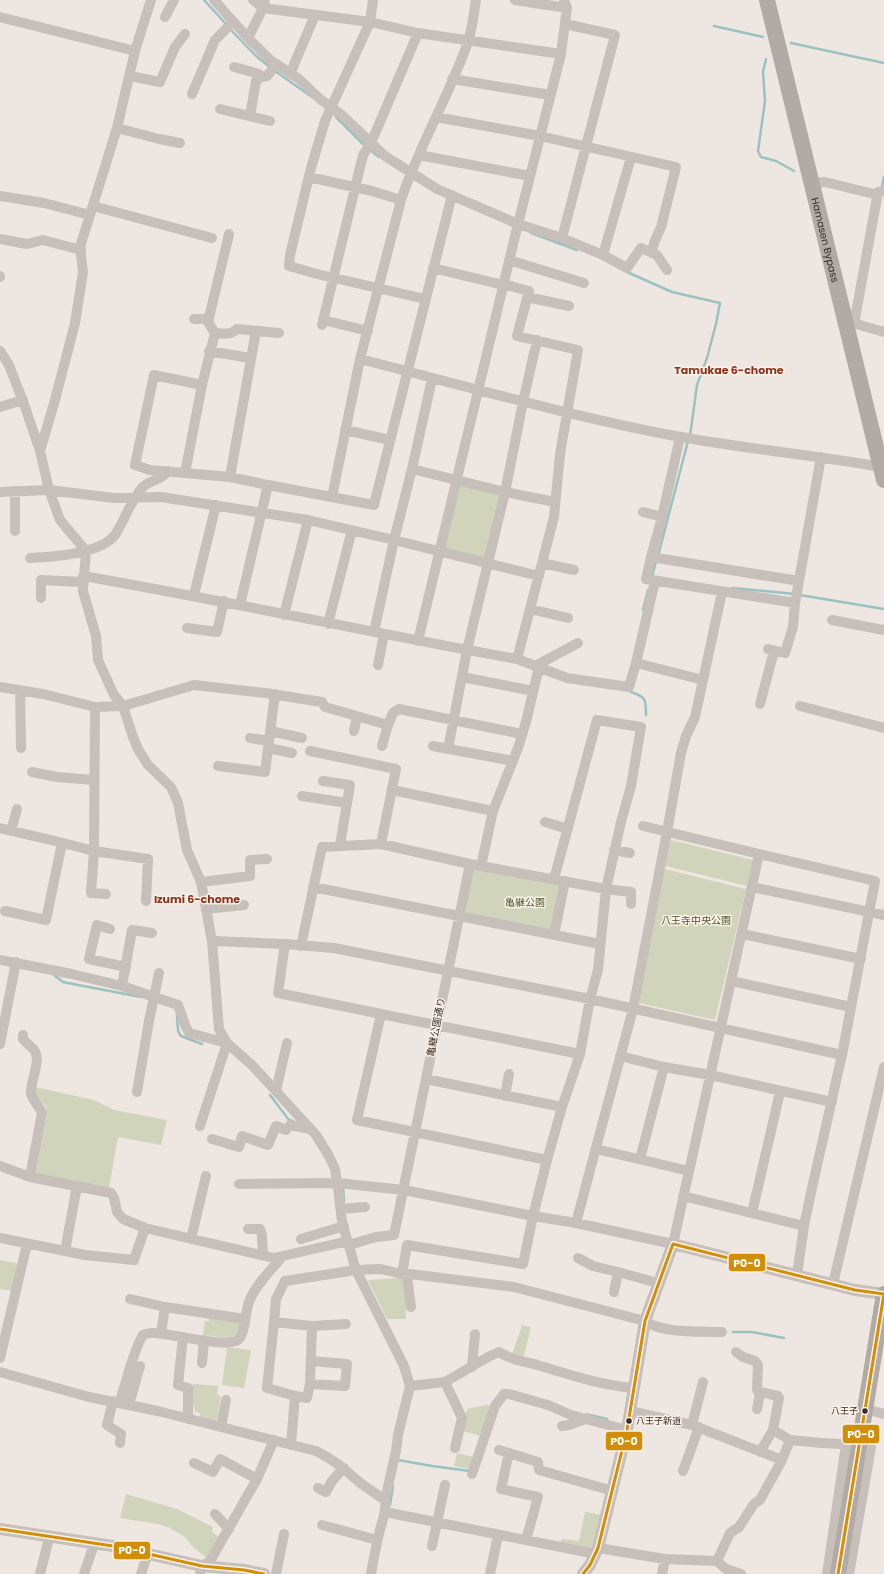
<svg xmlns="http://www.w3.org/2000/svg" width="884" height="1574" viewBox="0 0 884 1574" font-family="Poppins,'Noto Sans JP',sans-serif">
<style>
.green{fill:#d0d4ba}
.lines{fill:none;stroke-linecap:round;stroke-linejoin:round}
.stream{stroke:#9bc2c1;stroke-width:2.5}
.minor{stroke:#c7bfba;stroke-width:10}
.tertiary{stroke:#c7bfba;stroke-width:12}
.trunk{stroke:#b2aaa4;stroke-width:16}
.bus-1-casing{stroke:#fbf1e8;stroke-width:6}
.bus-1{stroke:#d18e08;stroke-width:3}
.bus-dot{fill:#382c27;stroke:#fbf1e8;stroke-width:1.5}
.labels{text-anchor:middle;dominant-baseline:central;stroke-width:3;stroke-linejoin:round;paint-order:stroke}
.bus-label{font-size:9px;fill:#382c27;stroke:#fbf1e8;text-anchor:end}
.street-label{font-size:10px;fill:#382c27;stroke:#fbf1e8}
.park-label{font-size:10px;fill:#495829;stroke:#fbf1e8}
.neighbourhood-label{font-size:11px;font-weight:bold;fill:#8d321b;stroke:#fbf1e8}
.line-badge{stroke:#fbf1e8;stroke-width:1.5}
.badge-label{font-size:11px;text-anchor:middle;font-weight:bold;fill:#fff}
</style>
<rect width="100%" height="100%" fill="#eee7e1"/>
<path class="green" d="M460,483L503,493L488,560L444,548Z
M671,840L753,860L747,886L665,866Z
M472,866L562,883L552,932L461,914Z
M665,869L746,889L715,1020L639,1003Z
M35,1087L94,1100L114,1110L167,1120L161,1145L118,1137L109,1188L36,1174L47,1114L46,1107L36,1096Z
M0,1260L20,1264L13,1291L0,1289Z
M401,1278L406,1282V1319H387L368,1280Z
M209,1317L241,1321L238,1339L203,1335L205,1321H209Z
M522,1325L531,1327L523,1360L511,1358Z
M227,1347L251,1350L244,1388L222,1385Z
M194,1384L218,1386L217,1395L221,1396L216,1424L199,1421L200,1413L195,1412L194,1405H191L190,1387Z
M486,1405L491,1406L482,1436L462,1431L467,1409Z
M457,1453L474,1457L470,1469L454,1466Z
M126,1494L177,1509L213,1527L212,1532L218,1536L207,1558L194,1548L185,1537L170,1528L158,1524L120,1518Z
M585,1512L602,1515L592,1551L560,1545L562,1539L579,1541Z"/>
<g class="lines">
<path class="stream" d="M204,0L227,25
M714,26L763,37
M230,29L256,56L271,68
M791,43L884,63
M766,59L763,72L765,101L758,151L761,157L776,161L794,171
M275,71L312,97
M336,117L366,147
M370,150L379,157
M882,186L884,177
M531,233L577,250
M627,272L672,292L720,303L716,324L707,358L697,385L690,436
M658,556L688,441
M652,577L656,561
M732,588L795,594
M800,595L884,609
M643,610L648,590
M629,689L631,692C646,697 646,699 646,715
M54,975L63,982L73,984L141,997
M177,1015L178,1031L181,1036L202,1044
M270,1095L289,1120L293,1121
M343,1186L344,1201
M733,1332H752L784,1338
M590,1415L607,1419
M398,1460L432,1466L470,1471
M390,1505L393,1486"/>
<path class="minor" d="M214,0L248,38L270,60L299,79L320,99L343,116L385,156L437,189L518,224L562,238L603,255L627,268L641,248L657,255L667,270
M265,0L263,8L370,22L418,33L561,54
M373,0L370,22L325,121L311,168L290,255L289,266L317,274L425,299
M515,0L567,8
M0,17L135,51
M165,17L174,0
M248,38L263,8L253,0
M234,67L259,74L261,77
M290,74L315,15
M130,76L160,82L175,47L185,34
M452,79L550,95
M192,94L215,40L233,22
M220,109L270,121
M250,116L256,81L261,77L267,76L277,64
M436,117L540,136L676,167L661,227L654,243L652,252
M117,128L159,139L180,143
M419,155L530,176
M309,177L372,191L401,200
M811,183L825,182L874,194L883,191
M0,196L44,203L90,215
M93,206L212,238
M229,234L208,322L215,333L202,385L154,375L135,465L150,470L230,477L256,331
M562,238L615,35L565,24
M0,239L27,244L43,240L81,250
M603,255L631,157
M509,260L584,283
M433,268L503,285
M0,276V277
M527,297L569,306
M194,319H209
M323,320L368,331
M849,322L884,332
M854,324L878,192
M322,325L363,155L371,143L418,33
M215,333C223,334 231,335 237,329L279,333
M537,340L523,402L505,492L555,502
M0,351L9,365L24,404L40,451L49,490L60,520L86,551L83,591L96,636L98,660L114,695L123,706L133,737L138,749L148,765L171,787L178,803L187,850L201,882L212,941L219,1029L227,1043L253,1066L316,1135L329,1156L335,1169L338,1188L342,1222L356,1270L404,1366L410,1386L398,1435L396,1451L385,1500C387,1512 381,1523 379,1534C376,1547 373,1561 371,1574
M209,351L250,358
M360,359C466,386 572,417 681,437C747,449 815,455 881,467
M0,407L23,400
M345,430L390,440
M680,437L662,517L651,557L799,581
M40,451L55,400L75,323L83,272L80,247L117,128L135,51L151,0
M412,469L432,379
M185,473L202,385
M230,477L268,485L240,605
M268,485L374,505L452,195
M15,491V531
M0,492L49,490L114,498L161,497L308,520L394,540L412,469L505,492L467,650L448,749
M332,497L360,359L401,200C419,146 449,96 468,42C472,29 474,14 476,0
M643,512L662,517
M651,557L646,579L795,603L821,457
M30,558C52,557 101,554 115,535C125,520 130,501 143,487C149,480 159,482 168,471
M542,563L574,570
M83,576C228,601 372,633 517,659L554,517L560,454L578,350L517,336L529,291L503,284
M655,581L636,663L703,680
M194,595L216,505
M41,598V580L83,582
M530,609L568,618
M284,615L308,520
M832,620L884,630
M328,624L352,530
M187,628L217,632L224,601
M374,632L394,540L539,576
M418,641L518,224L561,54L567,8L564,0
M768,649L785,653L793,627L795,603
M517,659L567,678L629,687L636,663
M378,665L384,634
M535,666L578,643
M462,677L533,691
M0,687L43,694L95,707L123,706L194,685L265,693L322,702L325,707L388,725L393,713L399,709L522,734
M20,690L21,748
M760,704L774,651
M800,706L884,728
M270,731L302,738
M354,731L357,717
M250,738L269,741
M382,746L388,725
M433,746L513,761
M268,748L292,753
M310,751L396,769L381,844
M218,766L265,772L275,694
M32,772L57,777L94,780
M323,781L350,785L340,845
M392,790L493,811
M302,796L347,803
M545,822L568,829
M0,828L55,841L94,851L95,707
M11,831L17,809
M614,850L630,853
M759,854L875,881L842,1055L812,1188L804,1226L797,1275
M481,866L493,811L518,748L526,722L539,667
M201,882L250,876V860L267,859
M313,887L600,944
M752,887L884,915
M106,894L91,893L94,851L148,859L146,901
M206,909L244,905
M5,911L46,920L62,843
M110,929L97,925L89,959L126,967
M742,934L861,959
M554,935L565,881
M212,941L285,944L334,948L590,999L842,1055
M285,944L278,993L381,1014
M301,946L322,847L381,844L470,864L606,889L631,892V904
M0,960L72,974L122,986L178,1005L185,1025L189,1033L227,1043
M731,981L851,1007
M122,986L132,930L152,933
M23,1035V1039C26,1043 31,1046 34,1050C42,1060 30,1081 31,1094C33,1101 39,1106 42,1113L30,1177
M0,1044L16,962
M620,1056L664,1067L710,1075L832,1102
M426,1079L562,1107
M276,1091L287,1043
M137,1092L149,1021L159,973
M505,1096L509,1074
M200,1126L227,1043
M212,1139L239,1147L242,1136L268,1145L276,1126L286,1130L290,1125L310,1129
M596,1149L689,1171
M640,1159L664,1067
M547,1160L357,1120L381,1014L580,1054
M0,1166L30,1177L111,1193L114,1198L117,1212L123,1219L145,1228L274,1258L344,1242L349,1245L376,1237L394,1235L470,864
M239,1184L338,1183L404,1190L533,1216L576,1223L673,1244L759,854L643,826
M683,1196L804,1226
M341,1209L365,1207
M752,1213L780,1092
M576,1223L633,1009L667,832L681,753L686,736L695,717L722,592
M248,1229H260L262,1235L263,1255
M0,1238L85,1255L134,1260L145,1228
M191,1239L206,1176
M301,1239L344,1226
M65,1251L77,1186
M578,1258L593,1266L618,1272L614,1292
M618,1272L658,1283
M407,1276L410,1274L514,1287L645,1321C664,1334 700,1331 722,1332
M833,1284L884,1067
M130,1299L165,1307L245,1319
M411,1307L407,1276L402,1274L407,1245L523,1264L533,1216L547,1160L562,1107L580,1054L590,999L598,970L606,889L621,822L631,786L641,727L597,720L554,879
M274,1322L276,1299L285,1281L356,1270L381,1269L402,1274
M161,1333L165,1307
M183,1337L178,1385L188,1388V1419
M736,1352L743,1357L755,1361L758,1365L757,1390L760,1393L757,1409
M0,1358L27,1244
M202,1363L204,1340
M472,1367L475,1334
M0,1372L89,1397L158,1411L316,1451C336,1461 343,1468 359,1482C367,1488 376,1494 385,1500
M445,1382L462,1418L455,1448
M310,1384L312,1326
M410,1386L445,1382L488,1357L499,1352C510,1359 521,1361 534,1364C568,1374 599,1385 634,1388
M760,1392L778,1396L779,1398L773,1430L760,1452
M295,1396L307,1398L310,1384L345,1386L347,1364L311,1361
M113,1401L107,1425L121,1434L120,1443
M119,1403C127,1382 132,1353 143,1335C145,1334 149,1333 152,1333C168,1332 232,1351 240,1338C246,1328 245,1313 249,1302C254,1287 271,1270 281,1258
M129,1405L140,1366
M865,1409L884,1414
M630,1411L692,1425L782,1460
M692,1425L703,1382
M562,1426L569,1425L588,1418
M221,1427L226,1400
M773,1430L790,1440
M291,1445L295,1396L267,1388L274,1322L312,1326L346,1324
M499,1450L538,1462L539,1470L613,1491
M509,1453L501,1489L538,1497L526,1540
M194,1463L213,1472L220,1459L257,1479
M683,1471L699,1427
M472,1474L495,1406L504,1394H509L548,1405L571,1415L627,1430
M318,1488L326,1492L332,1481L344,1468
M385,1512L596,1554
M215,1514L229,1529
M322,1525L377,1540
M432,1546L445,1485
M598,1548L665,1559L717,1561L726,1569L741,1574
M717,1561L730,1533L739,1527L754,1504L760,1500L782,1460L790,1440L822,1443L841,1444L846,1445L860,1437L871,1447L849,1574
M40,1574L49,1538
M84,1574L94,1544
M141,1574L148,1553
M200,1574L202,1566L210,1561L257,1479L274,1440
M276,1574L284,1534
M490,1574L498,1535
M662,1574L665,1559
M827,1574L846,1445"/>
<path class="tertiary" d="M0,1529L113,1546L202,1566L244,1570L264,1574
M583,1574L590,1565L598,1548L627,1430L645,1321L673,1244L855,1290L884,1294"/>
<g class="trunk">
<path id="s1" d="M767,0L884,480"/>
<path d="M838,1574L884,1294"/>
</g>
<defs>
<path id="bus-1" d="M0,1529L113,1546L202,1566L244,1570L264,1574
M583,1574L590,1565L598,1548L627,1430L645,1321L673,1244L855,1290L884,1294
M838,1574L884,1294"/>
</defs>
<use href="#bus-1" class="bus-1-casing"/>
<use href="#bus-1" class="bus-1"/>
</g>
<g class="bus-dot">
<circle cx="865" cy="1411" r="3.5"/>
<circle cx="629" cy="1421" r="3.5"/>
</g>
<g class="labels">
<g class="bus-label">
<text x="858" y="1411">八王子</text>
<text x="636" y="1421" text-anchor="start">八王子新道</text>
</g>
<g class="street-label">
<text stroke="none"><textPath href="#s1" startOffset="247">Hamasen Bypass</textPath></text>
<text transform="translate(436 1027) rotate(-79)">亀継公園通り</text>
</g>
<g class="park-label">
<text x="525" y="902">亀継公園</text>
<text x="696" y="920">八王寺中央公園</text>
</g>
<g class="neighbourhood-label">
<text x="729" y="370">Tamukae 6-chome</text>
<text x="197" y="899">Izumi 6-chome</text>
</g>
</g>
<g class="line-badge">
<rect x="728" y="1253" width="38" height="19" rx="4" fill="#d18e08"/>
<rect x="842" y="1424" width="38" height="20" rx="4" fill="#d18e08"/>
<rect x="605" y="1431" width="38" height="20" rx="4" fill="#d18e08"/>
<rect x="113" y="1541" width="38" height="19" rx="4" fill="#d18e08"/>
</g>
<g class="badge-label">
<text x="747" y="1267">P0-0</text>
<text x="861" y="1438">P0-0</text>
<text x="624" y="1445">P0-0</text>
<text x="132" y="1554">P0-0</text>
</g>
</svg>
